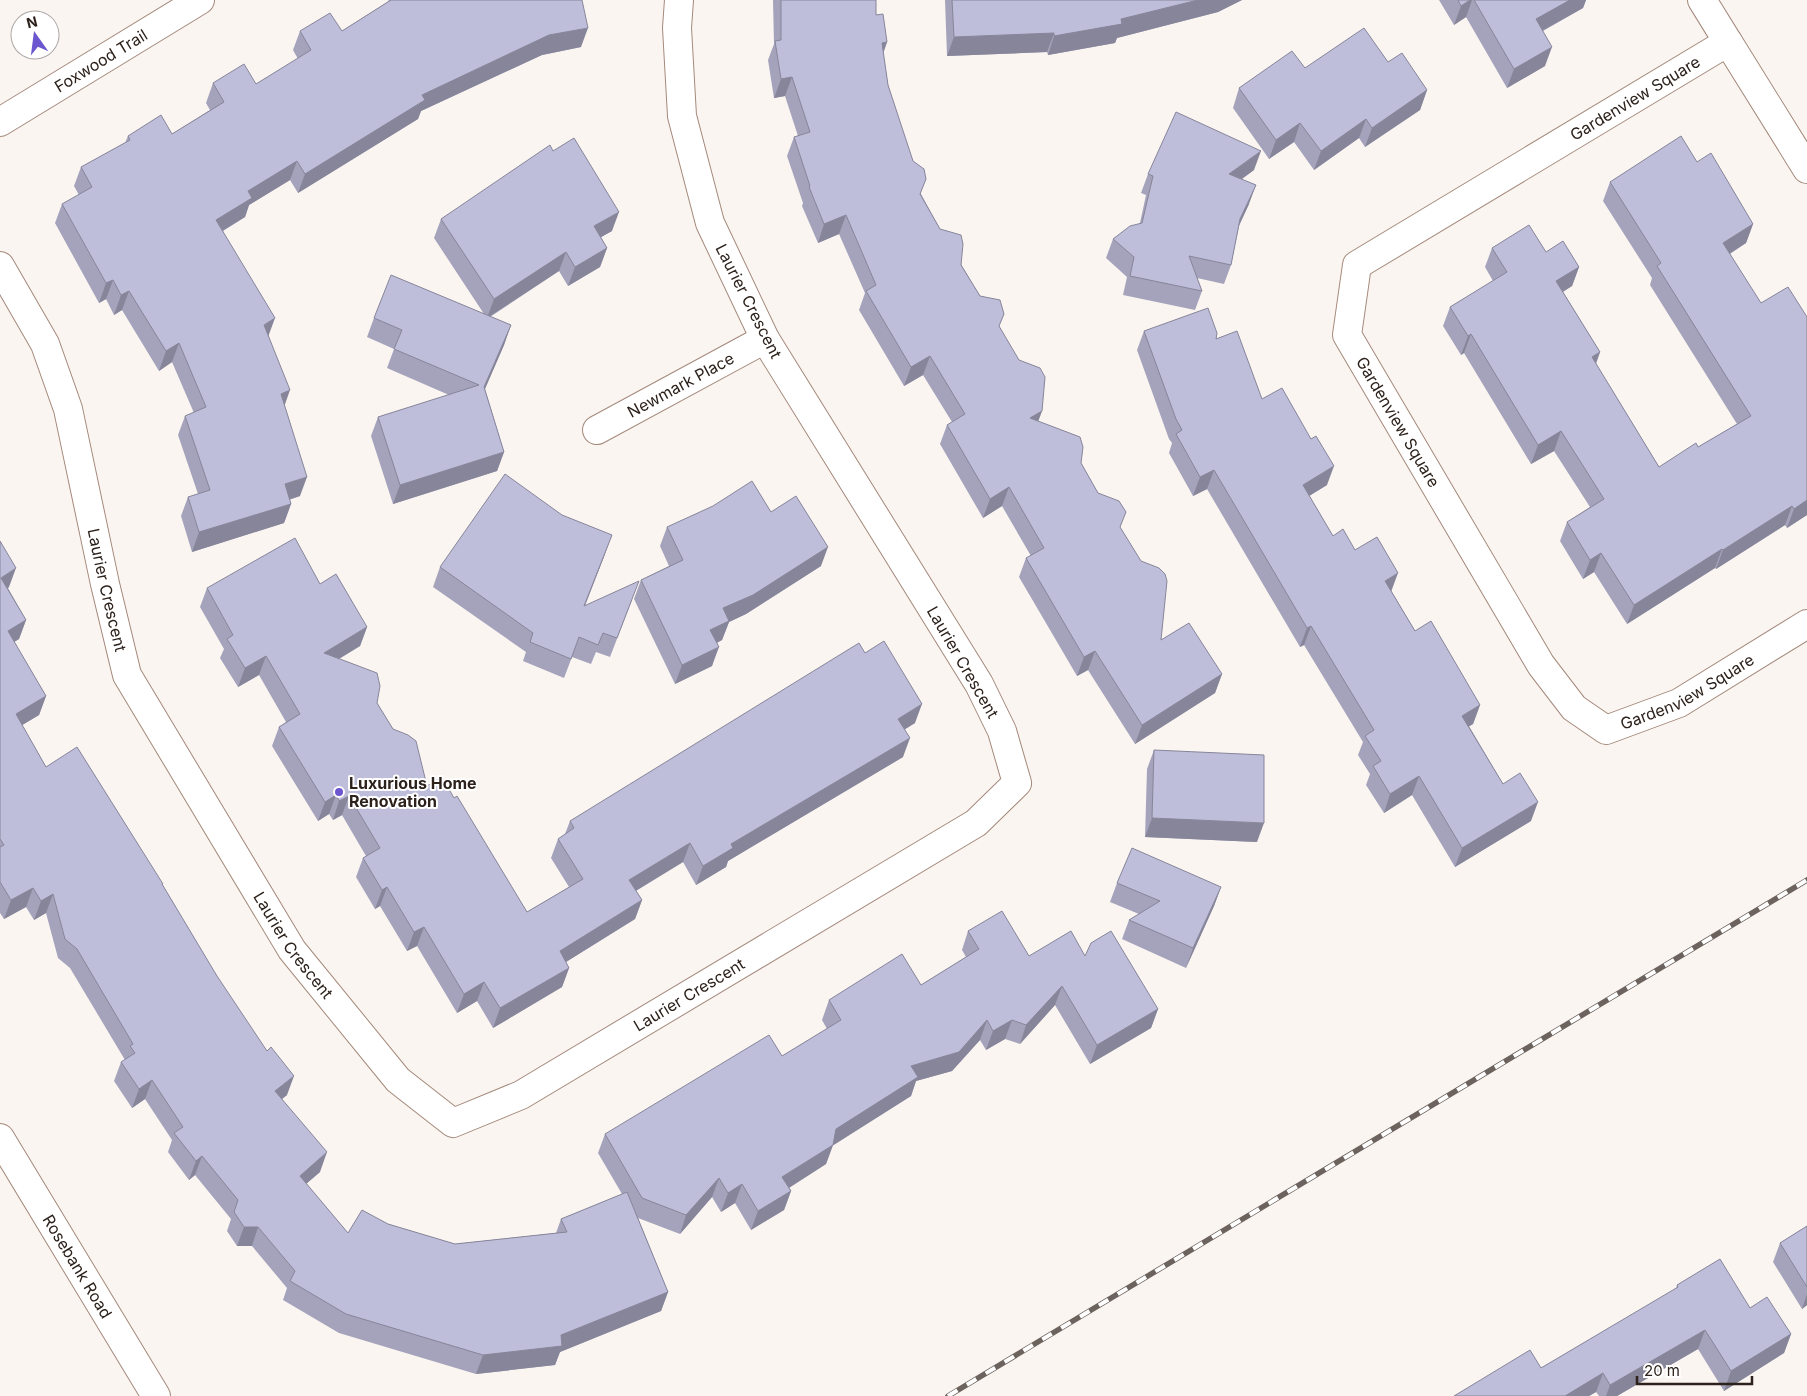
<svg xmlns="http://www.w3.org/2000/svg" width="1807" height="1396" viewBox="0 0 1807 1396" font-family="Inter,sans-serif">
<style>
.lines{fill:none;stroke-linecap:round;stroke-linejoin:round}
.street-casing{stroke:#a4897b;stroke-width:30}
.secondary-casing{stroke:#a4897b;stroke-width:30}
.street{stroke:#fff;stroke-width:28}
.secondary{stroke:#fff;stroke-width:28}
.rail-casing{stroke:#6c635e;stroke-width:5.5}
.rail{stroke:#fff;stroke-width:4;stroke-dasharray:11;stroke-linecap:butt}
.wall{fill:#a4a3bb}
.shaded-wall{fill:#868599}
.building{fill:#bfbeda;stroke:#868599}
.poi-dot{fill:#6c56cf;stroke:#fff;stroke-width:2}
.labels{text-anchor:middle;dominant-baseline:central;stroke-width:4;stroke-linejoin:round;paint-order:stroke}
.street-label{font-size:16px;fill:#2c211b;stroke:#fff}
.poi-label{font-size:16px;font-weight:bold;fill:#2c211b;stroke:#fff;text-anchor:start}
</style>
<rect width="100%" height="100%" fill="#fbf5f2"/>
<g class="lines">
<defs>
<g id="street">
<path d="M1702,0L1728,42"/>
<path id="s1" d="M0,122L200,0"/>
<path id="s2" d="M1807,169L1728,42L1357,265L1347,335L1541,665L1574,708L1606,730L1679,703L1807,624"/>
<path id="s3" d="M0,266L45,344L68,409L105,584L127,675L292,950L398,1080L453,1123L521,1095L976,823L1017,783L1002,731L979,684L765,339L710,223L682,116L677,28L679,0"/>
<path id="s4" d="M597,430L765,339"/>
</g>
<g id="secondary">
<path id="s5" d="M0,1138L156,1396"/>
</g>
</defs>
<use href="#street" class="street-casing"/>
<use href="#secondary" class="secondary-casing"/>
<use href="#street" class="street"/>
<use href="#secondary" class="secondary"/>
<defs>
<path id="rail" d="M948,1396L1807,880"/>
</defs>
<use href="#rail" class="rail-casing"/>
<use href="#rail" class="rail"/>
</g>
<path class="wall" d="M388,0H582L581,47L542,55L421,111L418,119L298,193L290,180L249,205L245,217L223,231L269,337L284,406L300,496L289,500L291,504L284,523L192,552L181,516L188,497L198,494L178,435L185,416L194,413L172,362L159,371L122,310L114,315L106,299L99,303L55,223L62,204L79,195L74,186L81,167L125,143L128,136L172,134L210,110L206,103L213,83L256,84L298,59L293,50L300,31H342L389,1Z
M773,0H876V15L887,42L883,54L888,85L921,194L940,229L980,296L1004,314L999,326L1042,411L1038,421L1081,463L1098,493L1120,528L1161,640L1222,674L1215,693L1135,744L1088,670L1077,676L1019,577L1026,558L1031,556L1002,506L983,518L940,444L947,425L952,422L923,375L904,386L859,310L865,293L839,234L818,243L802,206L803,203L787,156L794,137L798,136L785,96L774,98L768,60L774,44Z
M945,0H1242L1218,12L1117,38L1115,43L1048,55L1047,52L947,56Z
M1439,0H1586L1583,8L1543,31L1545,66L1507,88L1466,17L1454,25Z
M1388,62L1427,90L1420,110L1365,147L1359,138L1314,170L1294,142L1269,159L1233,108L1239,88L1305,68Z
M553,151L612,231L601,237L607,248L600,267L568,286L559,271L490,317L511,325L504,345L485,389L504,452L497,471L393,504L371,436L378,417L449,395L387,368L394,349L367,337L374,318L484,314L434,238L441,219Z
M1697,162L1753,224L1746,243L1730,254L1807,515L1787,528L1785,525L1716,569L1715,568L1627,624L1594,572L1583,579L1560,541L1567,522L1590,507L1554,451L1531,464L1464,353L1461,355L1443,326L1450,307L1493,281L1485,267L1492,248L1546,252L1579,267L1572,286L1563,292L1600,352L1596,364L1659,467L1698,447L1737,424L1650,285L1652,278L1603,201L1610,182Z
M1254,170L1242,179L1249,204L1239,226L1231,265L1224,284L1197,278L1202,291L1195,310L1123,295L1127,277L1106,258L1113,239L1140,223L1146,195L1141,193L1148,174Z
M1144,331L1216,339L1327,485L1309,496L1333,536L1355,550L1392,592L1415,631L1480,705L1473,724L1469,726L1503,784L1531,821L1455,867L1412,795L1384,813L1366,785L1370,774L1358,755L1363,742L1304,645L1300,647L1207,489L1193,496L1169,453L1172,443L1169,439L1137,350Z
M771,512L821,566L746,614L729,622L722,640L717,643L712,666L675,684L634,599L641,580L669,566L660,546L667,527Z
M0,541L9,587L8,588L26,620L19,639L14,642L46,696L39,715L22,725L46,767L163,886L287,1095L282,1099L320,1172L306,1184L348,1233L388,1224L455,1244L556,1233L561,1219L622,1194L598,1153L605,1134L782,1056L827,1029L822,1020L829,1000L921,985L966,957L962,950L968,931L1029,956H1085L1158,1009L1151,1028L1090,1064L1055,1005L1020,1044L1005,1039L986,1050L980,1040L952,1071L916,1081L911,1096L833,1145L826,1164L789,1188L791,1191L784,1210L751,1230L735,1203L721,1212L712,1197L680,1234L638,1218L668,1292L661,1311L560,1352L555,1365L476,1374L339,1333L283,1300L287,1288L252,1246H237L227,1231L231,1219L195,1175L189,1180L168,1152L172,1140L145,1099L132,1108L114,1081L121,1062L125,1060L70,968L58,958L46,913L34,920L26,907L4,919L0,913Z
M605,554L585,606L632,600L610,657L596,652L591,664L572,657L564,678L523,661L526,652L433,587L440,567Z
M320,584L367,627L360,646L339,659L377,703L427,786L454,798L527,912L569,887L551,858L558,839L565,834L570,821L865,653L915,723L905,729L903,757L728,861L726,867L696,885L683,862L636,891L642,900L635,919L566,962L569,968L562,987L493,1028L477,1001L457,1013L417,946L407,951L380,906L375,909L356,877L363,858L366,856L342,815L333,820L329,814L318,821L272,746L279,727L286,722L259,675L238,687L220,658L224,649L200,607L207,588Z
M1154,750L1257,842L1145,837L1147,769Z
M1117,883L1221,887L1214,906L1186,968L1122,939L1129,920L1139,914L1110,902Z
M1807,1226V1305L1802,1309L1773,1262L1780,1243Z
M1677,1285L1750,1308L1791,1334L1784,1353L1724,1391L1698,1349L1617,1396H1599L1596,1392L1589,1396H1454L1541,1368L1676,1289Z"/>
<path class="shaded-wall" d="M1198,0H1242L1218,12L1117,38L1115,43L1048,55L1054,36Z
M1470,0H1472L1466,17L1454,25L1461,6Z
M1570,0H1586L1583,8L1529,38L1536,19Z
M588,28L581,47L542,55L421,111L418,119L298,193L305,174L422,95L549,35Z
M1054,33L1047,52L947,56L954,37Z
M887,42L880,62L882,43Z
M1552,47L1545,66L1507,88L1514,69Z
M792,77L785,96L774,98L781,79Z
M1427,90L1420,110L1365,147L1372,128Z
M1366,119L1359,138L1314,170L1321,151Z
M1300,123L1294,142L1269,159L1276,140Z
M1261,151L1254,170L1222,193L1229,174Z
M297,161L290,180L249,205L245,217L209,239L216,220L248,191Z
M1256,185L1249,204L1233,238L1240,219Z
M619,212L612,231L587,245L594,226Z
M846,215L839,234L818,243L824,224Z
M1753,224L1746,243L1716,262L1723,243Z
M607,248L600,267L568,286L575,267Z
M566,252L559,271L487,318L494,299Z
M1579,267L1572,286L1549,300L1556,281Z
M113,280L106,299L99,303L106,283Z
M129,291L122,310L114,315L121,295Z
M275,318L268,337L264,325Z
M511,325L504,345L477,407L484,387Z
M1471,334L1464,353L1461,355L1468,336Z
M179,343L172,362L159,371L166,351Z
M1600,352L1593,371L1592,357Z
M930,356L923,375L904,386L911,367Z
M290,390L283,410L281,394Z
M1042,411L1035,430L1030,418Z
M1561,431L1554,451L1531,464L1538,445Z
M504,452L497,471L393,504L400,485Z
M1334,466L1327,485L1296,504L1303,485Z
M1214,470L1207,489L1193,496L1200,477Z
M307,477L300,496L278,503L285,484Z
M1009,487L1002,506L983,518L990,499Z
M1807,500V515L1787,528L1794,509Z
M291,504L284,523L192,552L199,532Z
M1792,506L1785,525L1716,569L1723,550Z
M612,535L605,554L577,625L584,606Z
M828,547L821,566L746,614L729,622L722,640L704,649L710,630L723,608Z
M1722,549L1715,568L1627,624L1634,605Z
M1601,553L1594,572L1583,579L1590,560Z
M16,568L9,587L0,593L1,578Z
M1398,573L1391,592L1385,581Z
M26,620L19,639L1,650L8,631Z
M1311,626L1304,645L1300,647L1307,628Z
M367,627L360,646L317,672L324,653Z
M719,647L712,666L675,684L682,665Z
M1095,651L1088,670L1077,676L1084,657Z
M266,656L259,675L238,687L245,668Z
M1222,674L1215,693L1135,744L1142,725Z
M46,696L39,715L9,733L16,714Z
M922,704L915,723L891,738L898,719Z
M1480,705L1473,724L1455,735L1462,716Z
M910,738L903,757L728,861L726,867L696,885L703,866L731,844Z
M1419,776L1412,795L1384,813L1390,794Z
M336,795L329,814L318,821L325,802Z
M349,796L342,815L333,820L339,801Z
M1538,802L1531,821L1455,867L1462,848Z
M1152,818L1264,823L1257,842L1145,837Z
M690,843L683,862L622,899L629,880Z
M387,887L380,906L375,909L382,890Z
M1221,887L1214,906L1186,968L1193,948Z
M33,888L26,907L4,919L11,900Z
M53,894L46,913L34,920L41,901Z
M642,900L635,919L553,970L560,951Z
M424,927L417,946L407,951L414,932Z
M569,968L562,987L493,1028L500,1008Z
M484,982L477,1001L457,1013L464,994Z
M1062,986L1055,1005L1020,1044L1026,1025Z
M1158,1009L1151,1028L1090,1064L1097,1045Z
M987,1020L980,1040L952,1071L916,1081L911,1096L829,1148L836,1129L911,1066Z
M1012,1020L1005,1039L986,1050L993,1031Z
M294,1076L287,1095L268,1110L275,1091Z
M152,1080L145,1099L132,1108L139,1089Z
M833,1145L826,1164L776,1196L782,1177Z
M327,1152L320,1172L293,1195L300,1176Z
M202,1156L195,1175L189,1180L196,1161Z
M719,1178L712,1197L680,1234L686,1215Z
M742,1184L735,1203L721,1212L728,1193Z
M791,1191L784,1210L751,1230L758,1211Z
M244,1227H258L252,1246H237Z
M668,1292L661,1311L560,1352L555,1365L476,1374L483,1355L561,1335Z
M1807,1294V1305L1802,1309Z
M1705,1330L1698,1349L1617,1396H1606L1610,1385Z
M1791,1334L1784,1353L1724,1391L1731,1371Z
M1603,1373L1596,1392L1589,1396H1565Z"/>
<path class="building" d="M391,0H582L588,28L549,35L422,95L425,100L305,174L297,161L248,191L252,198L216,220L275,318L264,325L290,390L281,394L307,477L285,484L291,504L199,532L188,497L210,490L185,416L206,407L179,343L166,351L129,291L121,295L113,280L106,283L62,204L92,187L81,167L130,140L128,136L161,115L172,134L224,102L213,83L244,64L256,84L311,50L300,31L330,13L342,31Z
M781,0H876V15L883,14L887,42L882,43L888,85L913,161L924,169L926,179L920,194L940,229L961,235L963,244L961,265L980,296L1000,300L1004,314L999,326L1019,360L1040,368L1045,377L1042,411L1030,418L1080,437L1083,447L1081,463L1098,493L1119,501L1126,512L1120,527L1141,561L1159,568L1165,574L1167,581L1161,640L1189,623L1222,674L1142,725L1095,651L1084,657L1026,558L1044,548L1009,487L990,499L947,425L965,414L930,356L911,367L866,291L876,285L846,215L824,224L809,187L810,186L794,137L810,132L792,77L781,79L775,41L781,40Z
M952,0H1198L1121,19L1122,24L1054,36V33L954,37Z
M1458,0H1470L1461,6Z
M1474,0H1570L1536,19L1552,47L1514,69Z
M1364,28L1388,62L1402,53L1427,90L1372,128L1366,119L1321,151L1300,123L1276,140L1239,88L1292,51L1305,68Z
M1176,112L1261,151L1229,174L1256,185L1240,219L1231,265L1189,256L1202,291L1130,276L1134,257L1113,239L1130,226L1142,223L1153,176L1148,174Z
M1681,136L1697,162L1711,153L1753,224L1723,243L1761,303L1788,287L1807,317V500L1794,509L1792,506L1723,550L1722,549L1634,605L1601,553L1590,560L1567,522L1604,499L1561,431L1538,445L1471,334L1468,336L1450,307L1507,272L1492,248L1529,225L1546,252L1563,241L1579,267L1556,281L1600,352L1592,357L1659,467L1696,443L1698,447L1751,416L1657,266L1661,263L1610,182Z
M574,138L619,212L594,226L607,248L575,267L566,252L494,299L441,219L550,145L553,151Z
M391,275L511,325L484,387L504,452L400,485L378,417L479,385L394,349L402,330L374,318Z
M1208,308L1217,333L1216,339L1237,331L1262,399L1282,388L1311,439L1316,436L1334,466L1303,485L1333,536L1343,529L1355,550L1377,537L1398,573L1385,581L1415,631L1431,621L1480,705L1462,716L1503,784L1520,773L1538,802L1462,848L1419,776L1390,794L1373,766L1381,761L1365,736L1374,730L1311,626L1307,628L1214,470L1200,477L1176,434L1182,430L1176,419L1144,331Z
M505,474L562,515L612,535L584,606L639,581L617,638L603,633L598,645L579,637L571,659L530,642L533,633L440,567Z
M752,481L771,512L796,496L828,547L753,595L723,608L729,621L710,630L719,647L682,665L641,580L683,560L667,527L713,506Z
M295,538L320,584L336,574L367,627L324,653L377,673L380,686L377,703L393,729L408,735L416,741L427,786L442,777L454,798L457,796L527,912L583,879L558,839L574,828L570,821L859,643L865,653L884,641L922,704L898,719L910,738L731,844L733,848L703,866L690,843L629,880L642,900L560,951L569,968L500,1008L484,982L464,994L424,927L414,932L387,887L382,890L363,858L380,848L349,796L339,801L336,795L325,802L279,727L300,714L266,656L245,668L227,639L233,635L207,588Z
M0,541L16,568L1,578L26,620L8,631L46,696L16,714L46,767L77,747L163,884H162L217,976L267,1051L271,1047L294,1076L275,1091L327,1152L300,1176L348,1233L362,1210L388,1224L455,1244L567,1232L561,1219L627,1192L668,1292L561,1335L562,1346L483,1355L346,1314L290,1281L295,1271L258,1227H244L234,1212L238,1200L202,1156L196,1161L174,1133L183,1127L152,1080L139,1089L121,1062L135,1053L130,1046L133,1044L77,949L65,939L53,894L41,901L33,888L11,900L0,882V847L4,845L0,839Z
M1154,750L1264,755V823L1152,818Z
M1132,848L1221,887L1193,948L1129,920L1160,901L1117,883Z
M1002,911L1029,956L1071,931L1085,956L1091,943L1111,931L1158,1009L1097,1045L1062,986L1026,1025L1012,1020L993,1031L987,1020L959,1052L911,1066L918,1077L836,1129L833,1145L782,1177L791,1191L758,1211L742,1184L728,1193L719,1178L686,1215L642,1198L605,1134L769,1035L782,1056L841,1020L829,1000L902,954L921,985L979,949L968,931Z
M1807,1226V1287L1780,1243Z
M1720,1259L1750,1308L1767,1297L1791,1334L1731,1371L1705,1330L1610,1385L1603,1373L1565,1396H1454L1530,1350L1541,1368L1678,1287L1677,1285Z"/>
<circle class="poi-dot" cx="339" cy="792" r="5"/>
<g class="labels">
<g class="street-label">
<text stroke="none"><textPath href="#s1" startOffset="118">Foxwood Trail</textPath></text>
<text transform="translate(1635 98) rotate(-31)">Gardenview Square</text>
<text transform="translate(749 301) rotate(63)">Laurier Crescent</text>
<text stroke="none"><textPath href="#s4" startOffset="95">Newmark Place</textPath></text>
<text stroke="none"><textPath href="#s2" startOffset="754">Gardenview Square</textPath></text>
<text stroke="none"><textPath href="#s3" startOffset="344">Laurier Crescent</textPath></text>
<text transform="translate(963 662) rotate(60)">Laurier Crescent</text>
<text stroke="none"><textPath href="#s2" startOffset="1219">Gardenview Square</textPath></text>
<text stroke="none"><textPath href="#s3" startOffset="749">Laurier Crescent</textPath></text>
<text stroke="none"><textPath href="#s3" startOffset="1259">Laurier Crescent</textPath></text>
<text stroke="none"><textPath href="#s5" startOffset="150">Rosebank Road</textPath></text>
</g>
<g class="poi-label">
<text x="349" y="783">Luxurious Home<tspan x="349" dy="18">Renovation</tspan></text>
</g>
</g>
<g transform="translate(35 35) rotate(346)"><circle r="24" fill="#ffffff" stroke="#aba6a4"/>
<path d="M0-4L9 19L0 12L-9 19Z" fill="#6c56cf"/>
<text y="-8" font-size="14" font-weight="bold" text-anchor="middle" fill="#2c211b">N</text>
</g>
<path d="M1637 1376v8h115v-8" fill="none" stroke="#2c211b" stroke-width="2.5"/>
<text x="1644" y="1376" font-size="15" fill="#2c211b" stroke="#ffffff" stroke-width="4" paint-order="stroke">20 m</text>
</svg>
